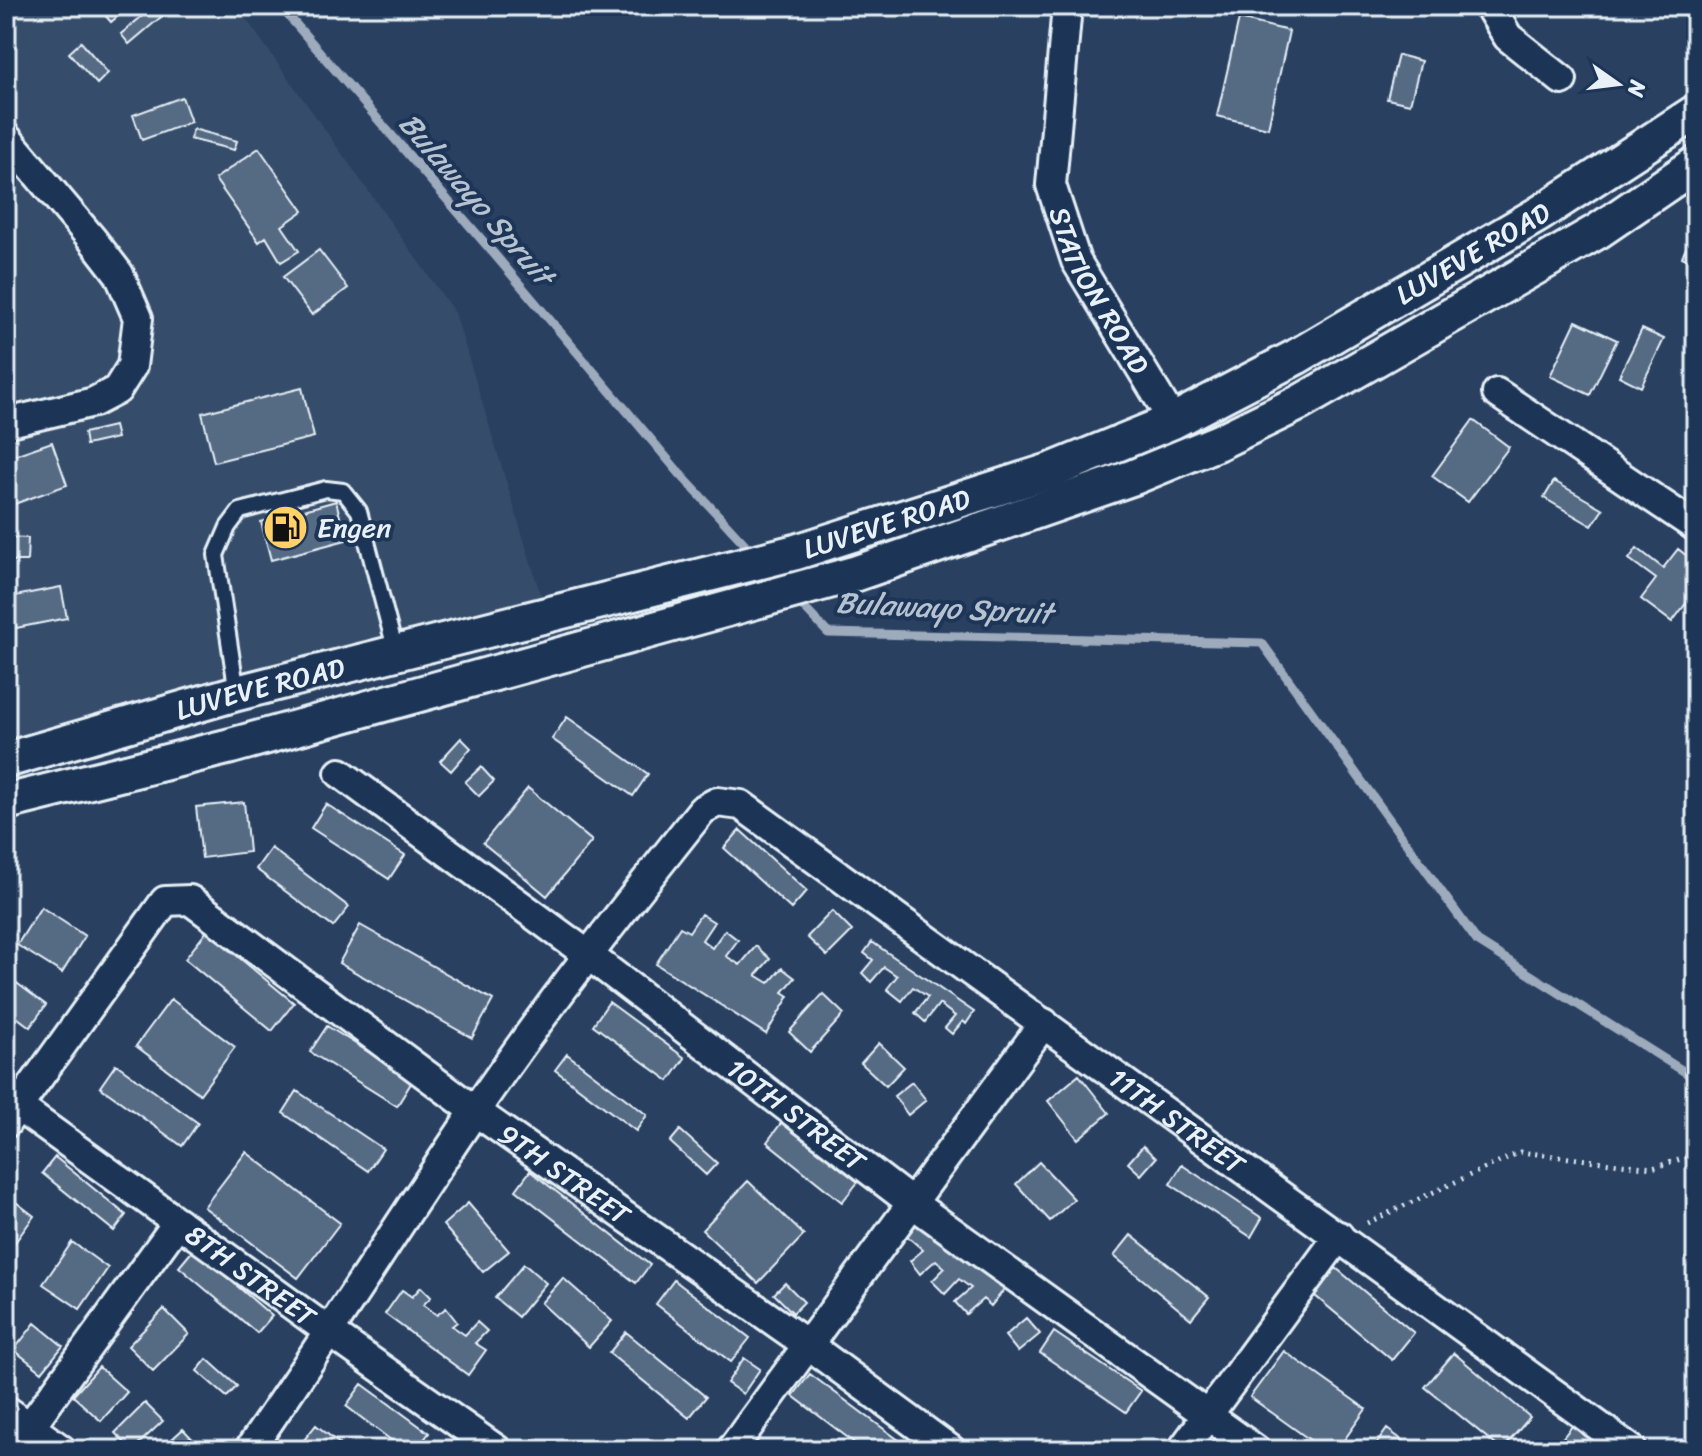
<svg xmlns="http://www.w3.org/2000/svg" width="1702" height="1456" viewBox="0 0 1702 1456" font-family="Sriracha,sans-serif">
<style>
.built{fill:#364d6b}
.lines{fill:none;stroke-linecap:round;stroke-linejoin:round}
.stream{stroke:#9dabbd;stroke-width:9}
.building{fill:#556a83;stroke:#e8f1f8;stroke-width:2}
.service-casing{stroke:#e8f1f8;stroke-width:20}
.minor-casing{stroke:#e8f1f8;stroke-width:34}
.tertiary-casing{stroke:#e8f1f8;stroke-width:40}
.path{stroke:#e8f1f8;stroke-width:5;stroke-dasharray:2 6;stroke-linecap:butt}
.service{stroke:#1d3557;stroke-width:14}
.minor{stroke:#1d3557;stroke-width:28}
.tertiary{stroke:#1d3557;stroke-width:34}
.labels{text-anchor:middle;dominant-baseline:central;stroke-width:8;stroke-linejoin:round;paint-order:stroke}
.street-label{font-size:28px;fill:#e8f1f8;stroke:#1d3557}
.poi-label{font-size:28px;fill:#e8f1f8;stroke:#1d3557;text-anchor:start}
.water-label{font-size:30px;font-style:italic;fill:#b6c2d0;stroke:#1d3557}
</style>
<rect width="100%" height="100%" fill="#294061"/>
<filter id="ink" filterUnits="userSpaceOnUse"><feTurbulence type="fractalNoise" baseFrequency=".0125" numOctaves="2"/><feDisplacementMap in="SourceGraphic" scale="16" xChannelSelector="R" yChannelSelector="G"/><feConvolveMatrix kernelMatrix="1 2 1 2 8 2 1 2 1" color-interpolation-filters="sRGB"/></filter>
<g filter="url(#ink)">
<path class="built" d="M6,6H237L455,313L544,606L6,744Z"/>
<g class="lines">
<path class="stream" d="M280,6L495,255L681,475L754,554
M794,597L828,633L1262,643L1477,941L1696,1079"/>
</g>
<path class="building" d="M113,6H130L111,22L104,14Z
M154,6H162L167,12L129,44L121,34Z
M1239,19L1289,31L1268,128L1217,116Z
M81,42L108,73L97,84L69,53Z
M1398,55L1421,61L1410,104L1387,99Z
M182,97L191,122L142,140L133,115Z
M193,129L237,141L234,150L190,139Z
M259,148L303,211L282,226L299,251L281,262L266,237L259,242L215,179Z
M1695,228H1696V264L1682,257Z
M319,250L348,288L312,315L283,277Z
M1576,321L1617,340L1590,395L1550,376Z
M1642,329L1664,339L1641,387L1619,376Z
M302,388L314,437L214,462L202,413Z
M1473,420L1509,447L1468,502L1432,476Z
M114,426L117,438L86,445L84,433Z
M52,442L67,485L6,507V458Z
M1554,481L1603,509L1592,526L1544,498Z
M336,501L346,540L271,560L261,522Z
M6,537L28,538L27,561H6Z
M1637,548L1663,568L1678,549L1696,563V590L1672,622L1641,599L1656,579L1629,559Z
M61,587L67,618L16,628L10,597Z
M567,717L648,774L633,796L552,739Z
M461,738L471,748L451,771L440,761Z
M481,767L494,781L479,796L465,782Z
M528,788L592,841L547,896L483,843Z
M244,802L249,852L202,858L196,807Z
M326,804L405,855L389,879L311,828Z
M740,830L807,891L791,909L724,848Z
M271,848L349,907L333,927L256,869Z
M41,907L85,936L62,973L17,945Z
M832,911L852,931L827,956L807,937Z
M701,914L714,922L702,940L712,948L725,930L738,940L726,956L740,965L756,946L770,959L756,975L769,983L782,968L795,978L783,992L789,996L766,1034L656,964L680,927L689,932Z
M360,925L493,1000L472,1038L339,963Z
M207,931L294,1003L272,1031L185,959Z
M872,942L974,1012L966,1024L963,1021L952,1034L945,1028L955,1016L939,1004L925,1022L915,1013L928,997L913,987L902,1001L887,989L897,976L884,967L871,982L862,973L873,960L864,953Z
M6,975L46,1005L30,1027L6,1009Z
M823,994L844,1014L810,1052L789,1032Z
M171,999L235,1047L200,1094L136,1046Z
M609,1002L685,1058L669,1081L593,1025Z
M327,1026L413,1080L397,1106L310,1052Z
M879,1043L904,1067L886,1086L861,1063Z
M567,1054L647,1115L636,1131L555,1070Z
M116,1064L198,1123L182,1146L100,1087Z
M1079,1075L1109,1113L1078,1139L1048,1101Z
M912,1082L926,1100L908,1115L894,1096Z
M297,1091L383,1149L368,1171L283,1113Z
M782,1122L858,1182L842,1202L767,1142Z
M680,1130L717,1163L706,1175L670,1142Z
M1143,1146L1156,1158L1141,1175L1128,1163Z
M246,1152L340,1223L298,1278L204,1207Z
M55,1157L126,1215L114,1231L42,1173Z
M1039,1162L1074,1199L1050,1221L1016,1184Z
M1182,1165L1262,1218L1251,1237L1170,1184Z
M530,1171L650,1265L636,1283L516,1190Z
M748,1181L804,1235L758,1283L702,1230Z
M8,1196L34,1216L6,1255V1198Z
M468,1203L509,1251L483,1272L443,1225Z
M919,1220L1004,1290L991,1306L983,1299L966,1314L955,1302L971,1288L959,1279L945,1294L932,1281L945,1268L936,1260L920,1274L910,1261L923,1250L907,1236Z
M1131,1235L1209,1297L1191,1319L1114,1256Z
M72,1242L108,1268L80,1309L43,1284Z
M194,1249L272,1316L257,1333L179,1267Z
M524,1264L546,1283L518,1317L495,1298Z
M1336,1268L1414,1333L1392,1360L1314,1295Z
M563,1278L612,1321L589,1347L541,1303Z
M674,1280L750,1338L731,1362L656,1304Z
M785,1283L804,1302L793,1313L774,1294Z
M421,1287L431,1297L423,1305L437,1315L446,1308L457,1322L452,1326L465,1335L477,1322L487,1331L475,1343L486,1350L468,1375L385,1314L402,1290L412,1297Z
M164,1309L189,1334L153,1371L128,1346Z
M1026,1318L1040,1334L1018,1352L1005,1336Z
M35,1323L63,1346L42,1372L14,1350Z
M626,1332L706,1397L689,1418L609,1353Z
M1054,1332L1141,1391L1126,1412L1040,1353Z
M1284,1351L1366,1409L1337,1450H1324L1250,1397Z
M1454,1353L1530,1417L1502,1450L1425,1387Z
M744,1358L760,1369L743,1394L727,1383Z
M207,1359L237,1386L227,1397L197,1371Z
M99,1367L127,1392L101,1421L73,1396Z
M810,1374L904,1444L900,1450H864L793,1396Z
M362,1384L429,1433L416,1450H404L346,1406Z
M145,1403L163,1421L132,1450L115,1433Z
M316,1425L340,1444L336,1450H296Z
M1573,1425L1603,1450H1553Z
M183,1429L203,1450H160Z
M1387,1429L1416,1450H1372Z
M1209,1432L1230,1450H1195Z"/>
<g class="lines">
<defs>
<path id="service" d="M237,693L216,555L228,527L240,511L326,489L343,491L359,511L396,652"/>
<g id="minor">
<path id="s1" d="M1067,6L1051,185L1076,261L1173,421"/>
<path d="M1489,6L1508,37L1562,80"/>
<path d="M6,137L92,239L119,274L138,318L132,366L117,390L94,402L6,423"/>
<path d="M1497,393L1696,527"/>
<path id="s2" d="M340,773L587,954L912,1203L1256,1450"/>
<path id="s3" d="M6,1098L331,1333L497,1450"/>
<path id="s4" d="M6,1123L165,901L190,900L475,1111L808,1345L951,1450"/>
<path d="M6,1410L62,1450"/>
<path d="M13,1450L178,1222"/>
<path id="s5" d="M249,1450C327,1338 399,1223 475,1111C546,1007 624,908 702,810L717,802L741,805L1632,1450"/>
<path d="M731,1450L1044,1023"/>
<path d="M1182,1450L1339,1236"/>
</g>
<g id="tertiary">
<path id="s6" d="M6,760L237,693L796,552L1053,470L1173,421L1296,357L1539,214L1696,112"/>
<path d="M6,802L231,746L854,574L1134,477L1219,442L1301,402L1598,231L1696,164"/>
</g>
</defs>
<use href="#service" class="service-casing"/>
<use href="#minor" class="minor-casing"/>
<use href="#tertiary" class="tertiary-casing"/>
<path class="path" d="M1367,1223L1520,1152L1653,1168L1696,1154"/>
<use href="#service" class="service"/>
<use href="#minor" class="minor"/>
<use href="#tertiary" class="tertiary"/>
</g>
</g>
<defs>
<symbol id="fuel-disc" viewBox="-11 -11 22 22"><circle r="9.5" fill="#ffd166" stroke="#1d3557"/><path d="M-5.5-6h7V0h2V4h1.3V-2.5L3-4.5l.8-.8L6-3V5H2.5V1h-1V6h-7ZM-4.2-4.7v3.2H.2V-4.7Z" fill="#111"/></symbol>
</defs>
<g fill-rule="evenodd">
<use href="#fuel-disc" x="260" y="502" width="51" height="51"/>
</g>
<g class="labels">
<g class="street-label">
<text stroke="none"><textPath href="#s6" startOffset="1560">LUVEVE ROAD</textPath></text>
<text stroke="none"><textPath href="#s1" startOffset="296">STATION ROAD</textPath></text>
<text stroke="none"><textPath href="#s6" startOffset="912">LUVEVE ROAD</textPath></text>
<text stroke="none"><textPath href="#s6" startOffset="264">LUVEVE ROAD</textPath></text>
<text stroke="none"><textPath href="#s2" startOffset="570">10TH STREET</textPath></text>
<text stroke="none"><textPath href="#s5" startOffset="1364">11TH STREET</textPath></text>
<text stroke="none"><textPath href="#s4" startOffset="762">9TH STREET</textPath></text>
<text stroke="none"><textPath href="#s3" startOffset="302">8TH STREET</textPath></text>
</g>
<g class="poi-label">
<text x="317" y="527">Engen</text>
</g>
<g class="water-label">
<text transform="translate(476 199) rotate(49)">Bulawayo Spruit</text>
<text transform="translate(944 608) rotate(3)">Bulawayo Spruit</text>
</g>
</g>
<rect width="1702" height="1456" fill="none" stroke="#1d3557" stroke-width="32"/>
<rect x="16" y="16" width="1670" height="1424" fill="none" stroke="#e8f1f8" stroke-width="3" filter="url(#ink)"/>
<g transform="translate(1618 84) rotate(104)" stroke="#1d3557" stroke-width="6" paint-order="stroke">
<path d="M0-6L14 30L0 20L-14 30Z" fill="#e8f1f8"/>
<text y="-12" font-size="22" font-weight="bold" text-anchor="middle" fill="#e8f1f8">N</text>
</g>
</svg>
